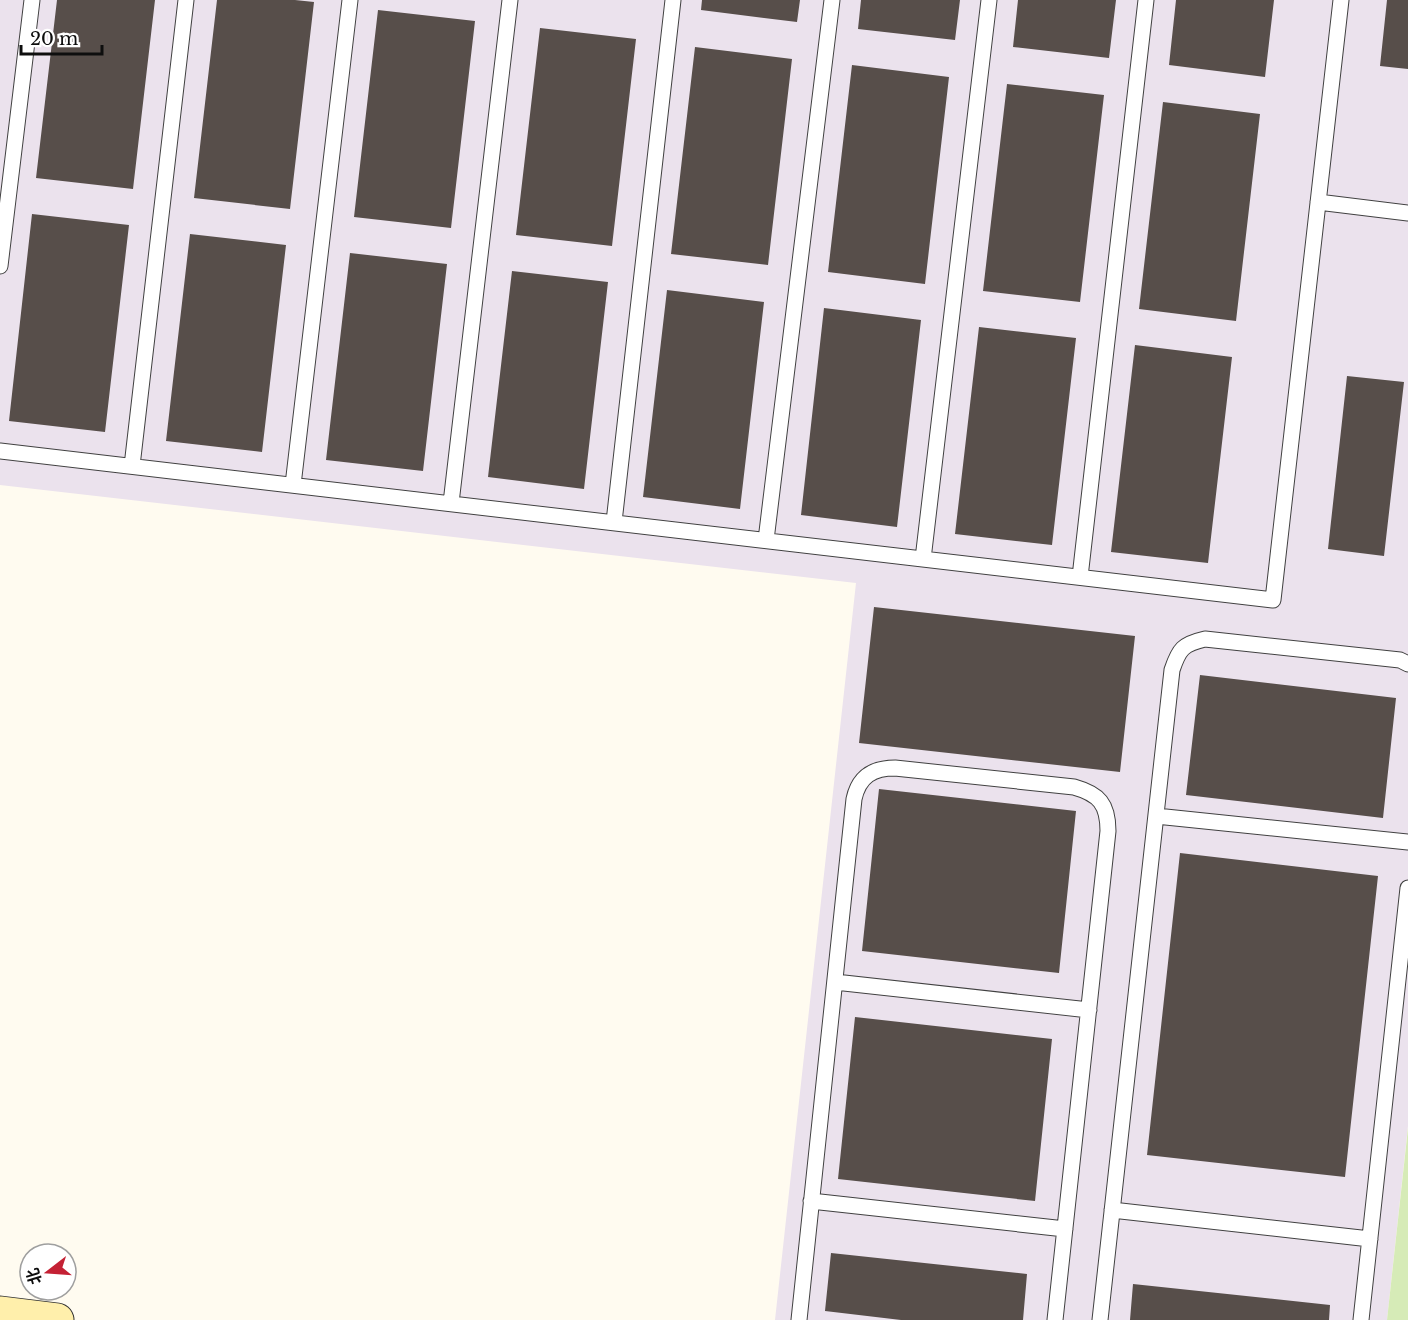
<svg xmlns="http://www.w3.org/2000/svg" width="1408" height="1320" viewBox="0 0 1408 1320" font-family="'Libre Baskerville','Noto Sans SC',serif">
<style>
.industrial{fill:#ebe2ed}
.green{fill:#d6ebb7}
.building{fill:#574e4a}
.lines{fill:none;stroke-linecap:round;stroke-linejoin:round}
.lane-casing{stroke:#414141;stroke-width:17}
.secondary-casing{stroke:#303030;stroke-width:35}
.lane{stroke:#fff;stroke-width:15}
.secondary{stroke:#ffefab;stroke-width:33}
</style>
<rect width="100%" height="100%" fill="#fffbf0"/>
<path class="industrial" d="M0,0H1408V1126L1387,1320H775L856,583L0,485Z"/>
<path class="green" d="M1408,1128V1320H1387Z"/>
<path class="building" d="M57,0H155L133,189L36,178Z
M217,0H295L314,2L290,209L194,198Z
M702,0H800L797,22L701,10Z
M861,0H960L955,40L858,29Z
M1018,0H1116L1109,58L1013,47Z
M1176,0H1274L1265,77L1169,65Z
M1387,0H1408V69L1380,66Z
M378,10L475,21L451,228L354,217Z
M540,28L636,39L612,246L516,235Z
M695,47L792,59L768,265L671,254Z
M852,65L949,77L925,284L828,272Z
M1007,84L1104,95L1080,302L983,291Z
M1163,102L1260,114L1236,321L1139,309Z
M32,214L129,225L105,432L9,421Z
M190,234L286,245L262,452L166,441Z
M350,253L447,264L423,471L326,460Z
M512,271L608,282L584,489L488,477Z
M667,290L764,302L740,509L643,497Z
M824,308L921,320L897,527L801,515Z
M979,327L1076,338L1052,545L955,534Z
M1135,345L1232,357L1208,563L1111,552Z
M1347,376L1404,382L1384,556L1328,549Z
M874,607L1135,636L1120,772L859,743Z
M1200,675L1396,698L1383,818L1186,795Z
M879,789L1076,811L1059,973L862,951Z
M1180,853L1378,876L1345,1177L1147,1155Z
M855,1017L1052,1039L1035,1201L838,1179Z
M831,1253L1027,1274L1023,1320H901L825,1311Z
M1133,1284L1330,1305L1329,1320H1130Z"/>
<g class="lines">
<defs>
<path id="lane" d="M1318,202L1408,213
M0,266L32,0
M0,451L1273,600L1341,0
M132,466L186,0
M293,485L350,0
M451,503L510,0
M614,522L673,0
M766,540L832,0
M923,559L989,0
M1080,577L1146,0
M1156,816L1408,842
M835,982L1089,1010
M811,1201L1065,1229
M1112,1210L1370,1239
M799,1320L854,799C859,776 873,768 895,768L1074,787C1099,794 1108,804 1108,831L1055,1320
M1100,1320L1172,670C1179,649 1183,644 1205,639L1400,660L1408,664
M1361,1320L1408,888"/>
<path id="secondary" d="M0,1313L57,1320"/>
</defs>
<use href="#lane" class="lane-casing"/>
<use href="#secondary" class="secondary-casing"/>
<use href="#lane" class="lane"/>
<use href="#secondary" class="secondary"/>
</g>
<g transform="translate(48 1272) rotate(253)"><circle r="28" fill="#ffffff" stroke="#9f9f9f" stroke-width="1.5"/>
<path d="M0-4.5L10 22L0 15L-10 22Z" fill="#c42134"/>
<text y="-9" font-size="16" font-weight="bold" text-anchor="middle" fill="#0e0e0e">北</text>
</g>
<path d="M21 45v9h81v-9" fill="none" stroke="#0e0e0e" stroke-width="3"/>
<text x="30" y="45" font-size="18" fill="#0e0e0e" stroke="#ffffff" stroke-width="4.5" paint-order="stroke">20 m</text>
</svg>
